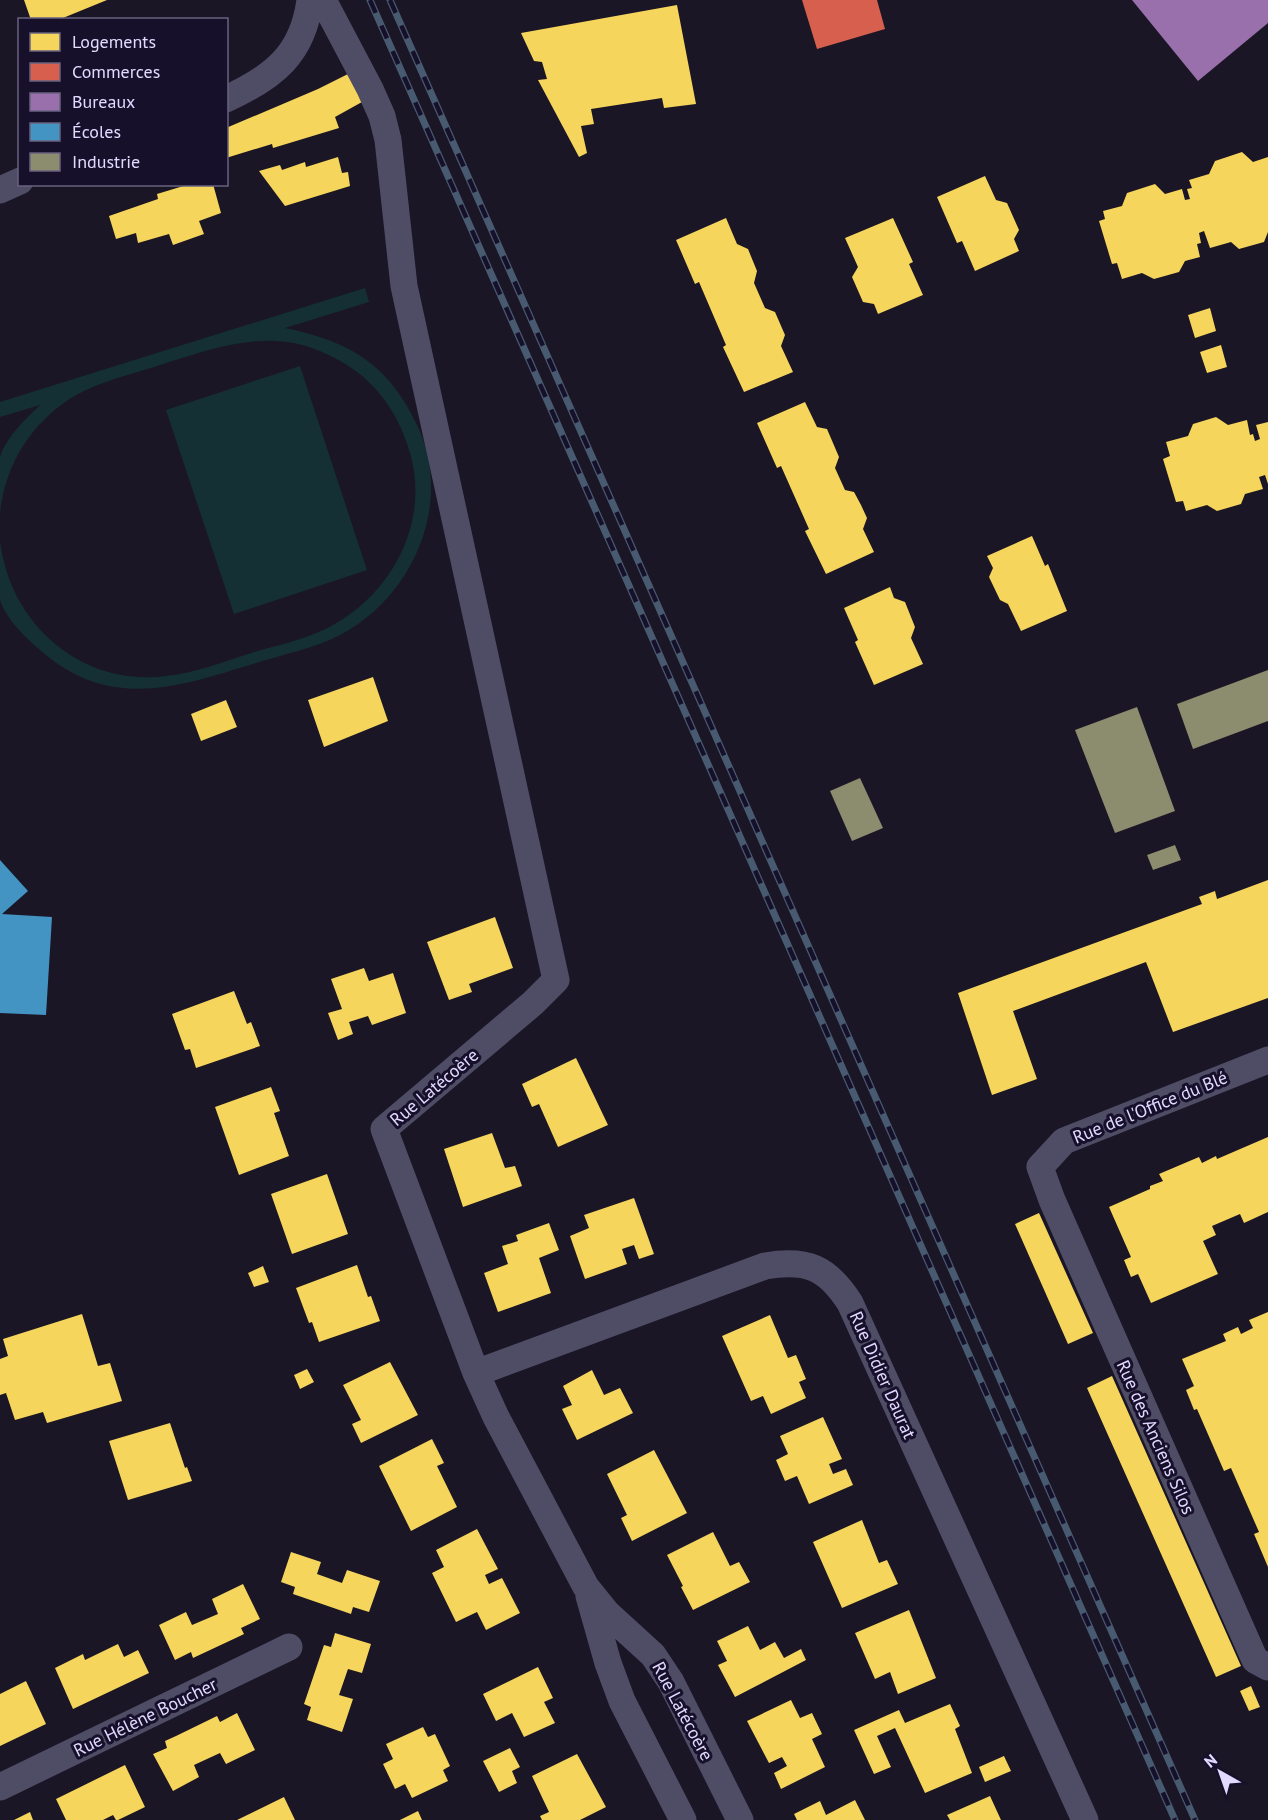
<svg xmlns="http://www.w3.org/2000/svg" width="1268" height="1820" viewBox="0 0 1268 1820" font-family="'PT Sans',sans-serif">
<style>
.pitch{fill:#143034}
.homes{fill:#f6d55c}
.shops{fill:#d6604d}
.offices{fill:#9970ab}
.schools{fill:#4393c3}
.industry{fill:#8c8c6e}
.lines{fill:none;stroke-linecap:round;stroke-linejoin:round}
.minor{stroke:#4f4c66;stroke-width:27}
.rail-casing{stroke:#485a70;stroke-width:7}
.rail{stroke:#17102b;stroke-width:4.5;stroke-dasharray:14;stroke-linecap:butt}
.labels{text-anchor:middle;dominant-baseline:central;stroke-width:6;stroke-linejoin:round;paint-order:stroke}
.street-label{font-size:18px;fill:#e2daff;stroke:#17102b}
</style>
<rect width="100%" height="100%" fill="#1a1625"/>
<path class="pitch" d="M365,288L369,302L285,328C350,341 389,365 417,425C454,502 414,595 342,634C316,648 284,654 256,663C178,687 109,712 39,649C25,637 6,619 0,600C0,587 0,556 0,541C10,624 81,687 166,676C195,673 223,662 251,653C278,645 309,639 333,625C393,592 430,521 410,453C400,417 379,385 347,365C326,352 302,342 276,341C235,339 196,354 157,366C123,377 84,385 56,409C24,435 4,472 0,514C0,499 0,470 0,457C6,437 26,419 40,405L0,417V402Z
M300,366L367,570L234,614L166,410Z"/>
<path class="homes" d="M24,0H107L58,20H31Z
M677,5L696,104L664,108L662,98L591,109L594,124L581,126L587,153L579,157L538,80L547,79L542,62L534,61L521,33Z
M350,73L362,102L335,117L339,128L273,148L272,144L226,158V128L318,89Z
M1242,152L1253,162L1268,157V232L1264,242L1239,249L1231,242L1210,248L1204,231L1199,233L1201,243L1197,244L1200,257L1185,261L1179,272L1154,279L1142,273L1122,279L1117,263L1112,264L1099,221L1105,219L1103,211L1122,206L1127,193L1155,184L1165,194L1182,189L1185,200L1190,199L1187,189L1192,188L1189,180L1209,174L1215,161Z
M338,157L342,173L348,172L350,186L285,206L259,171L280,165L282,170L305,162L306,167Z
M985,176L996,200L1007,203L1019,230L1014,239L1019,251L975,271L962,241L957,243L937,197Z
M190,184H213L221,213L199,221L204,234L173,245L169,234L138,243L136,233L116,239L109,216L158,199L157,194Z
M726,218L737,244L748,249L757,271L754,283L765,308L775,312L785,335L781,346L793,372L744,392L723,347L726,345L699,282L695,284L676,240Z
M893,218L913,262L909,264L923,295L878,314L874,304L863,302L852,277L858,267L845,238Z
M1210,308L1216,331L1195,338L1188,315Z
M1221,345L1227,367L1207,373L1200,352Z
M805,402L817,427L827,429L839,457L835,468L845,490L854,492L861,505L867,518L863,529L874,552L826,574L805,531L809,529L781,466L777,468L757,423Z
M1216,417L1228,425L1247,420L1250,435L1253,434L1255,441L1260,439L1256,425L1268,422V484L1265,475L1259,477L1263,489L1245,494L1241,504L1217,511L1207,505L1186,511L1183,501L1176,502L1163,459L1170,456L1166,442L1188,436L1193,424Z
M1032,536L1045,566L1048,564L1067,611L1021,631L1008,604L1000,600L989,577L993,568L987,556Z
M890,587L894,598L905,602L915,627L911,638L923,664L874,685L855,642L858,640L844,608Z
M373,677L388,721L324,747L308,700Z
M226,700L237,727L201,741L191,714Z
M1268,880V998L1173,1032L1146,962L1013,1011L1037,1079L992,1095L958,993L1202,904L1199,897L1215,891L1217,899Z
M495,917L513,968L469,984L472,992L449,1000L427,942Z
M364,968L369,981L393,973L406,1013L372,1025L368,1016L349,1022L353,1034L338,1040L328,1013L342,1009L331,979Z
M234,991L247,1024L251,1022L260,1046L196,1068L190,1049L185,1050L172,1014Z
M576,1058L608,1125L558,1147L539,1104L532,1107L522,1084Z
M271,1087L280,1111L274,1113L289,1156L239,1175L215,1107Z
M492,1133L505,1168L515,1166L522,1186L463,1207L444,1149Z
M1268,1137V1212L1244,1223L1240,1214L1212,1226L1216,1235L1203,1241L1218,1274L1151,1303L1138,1274L1131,1277L1124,1260L1131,1257L1109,1207L1150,1189V1186L1163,1181L1159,1174L1199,1157L1202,1163L1216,1156L1217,1159Z
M327,1174L348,1234L292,1254L271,1194Z
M634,1198L654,1254L639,1259L634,1245L622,1249L627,1264L585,1279L570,1236L589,1228L584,1215Z
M1039,1213L1093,1333L1068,1344L1015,1224Z
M549,1223L559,1250L539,1258L551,1293L498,1312L484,1273L508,1264L502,1246L518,1241L516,1235Z
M357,1265L368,1297L371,1296L380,1321L319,1342L312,1322L309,1323L296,1288Z
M263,1266L269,1282L254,1287L248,1273Z
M1268,1312V1567L1254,1534L1259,1532L1231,1468L1224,1471L1197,1409L1194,1410L1186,1390L1194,1386L1182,1359L1226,1341L1223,1334L1238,1327L1241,1334L1253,1328L1249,1320Z
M82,1314L98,1366L110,1363L122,1401L47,1423L43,1412L15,1420L6,1393L0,1395V1359L8,1356L3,1339Z
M770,1315L788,1358L796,1355L806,1379L799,1382L806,1398L771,1414L763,1396L751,1401L722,1336Z
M390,1362L418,1415L361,1443L352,1424L361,1420L343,1385Z
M307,1369L314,1382L300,1389L294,1375Z
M592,1370L604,1395L620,1388L633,1413L577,1440L562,1409L572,1405L563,1386Z
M1112,1376L1241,1666L1216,1677L1087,1388Z
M823,1417L842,1459L829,1464L833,1474L846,1469L853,1485L809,1504L797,1476L785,1481L776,1460L788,1454L780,1436Z
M170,1423L185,1468L187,1467L192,1481L128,1500L109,1441Z
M432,1439L444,1463L437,1466L457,1507L411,1531L379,1466Z
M654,1450L687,1513L632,1541L621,1518L627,1515L607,1474Z
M862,1520L879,1563L887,1560L898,1584L842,1608L813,1542Z
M477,1529L498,1569L485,1575L489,1584L502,1578L520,1613L486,1630L477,1612L456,1622L432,1573L444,1567L436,1550Z
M713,1532L730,1566L739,1562L750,1582L693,1610L681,1587L683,1586L667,1555Z
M291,1552L321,1562L317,1574L342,1583L347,1570L380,1581L369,1612L353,1607L351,1614L293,1594L295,1587L281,1582Z
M243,1584L260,1619L241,1628L244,1634L240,1636L193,1658L191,1652L175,1660L159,1625L186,1612L192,1625L218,1614L212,1599Z
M909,1610L936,1678L898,1694L890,1672L875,1679L855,1633Z
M748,1626L760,1650L775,1642L784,1658L801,1649L806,1660L735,1697L718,1665L727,1661L717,1641Z
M335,1633L371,1644L362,1673L348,1669L339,1695L353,1699L342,1732L307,1720L311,1707L304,1704L324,1645L331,1647Z
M118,1644L124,1657L138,1650L149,1673L73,1709L55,1668L83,1654L85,1660Z
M538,1667L553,1698L544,1702L555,1723L524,1737L512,1713L496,1721L483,1694Z
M26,1681L46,1724L0,1746V1694Z
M1251,1686L1260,1707L1249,1711L1240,1691Z
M791,1700L800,1718L812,1713L822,1734L812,1739L825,1767L781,1789L774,1773L787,1766L782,1757L769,1763L747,1721Z
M950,1704L960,1726L955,1729L972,1773L925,1793L895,1728L877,1736L891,1767L874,1774L854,1730L899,1710L905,1723Z
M237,1713L255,1750L226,1764L220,1753L194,1765L199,1777L173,1791L153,1754L167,1748L165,1741L176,1736L217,1716L220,1722Z
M423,1727L428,1737L435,1734L450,1766L443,1770L448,1781L412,1798L405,1784L395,1789L383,1764L393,1759L386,1744Z
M510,1748L520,1767L512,1771L517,1783L499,1792L483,1761Z
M577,1754L606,1807L580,1820H542L540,1816L549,1812L532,1776Z
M1004,1756L1011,1771L985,1782L979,1767Z
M125,1765L145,1807L118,1820H116L113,1815L103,1820H66L56,1799Z
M990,1796L1001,1820H950L947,1815Z
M284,1797L295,1820H237Z
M855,1800L865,1820H797L794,1814L820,1801L826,1815Z
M418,1811L422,1820H400Z
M30,1812L33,1820H14Z"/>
<path class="shops" d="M802,0H877L885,29L817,49Z"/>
<path class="offices" d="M1132,0H1268V23L1198,81Z"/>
<path class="schools" d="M0,860L28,891L2,914L52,917L46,1015L0,1013Z"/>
<path class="industry" d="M1268,670V721L1193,749L1177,704Z
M1137,707L1175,811L1115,833L1075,730Z
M860,778L883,828L852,841L830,791Z
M1175,845L1181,860L1153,870L1147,855Z"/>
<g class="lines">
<path class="minor" d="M323,0L370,89L382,116L388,140L404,286L556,980L533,1003L384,1129L476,1373L496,1417L586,1587L607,1613L653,1655L671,1682L740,1820
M226,99C274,77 303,54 310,0
M0,190L20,181
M1268,1060L1064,1141L1040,1167L1052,1200L1255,1660L1268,1667
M476,1373L765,1266C807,1259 827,1267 850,1303L1085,1820
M589,1596L608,1663L622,1701L683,1820
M0,1787L289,1647"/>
<defs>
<path id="rail" d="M370,0L1175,1820
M390,0L1195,1820"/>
</defs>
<use href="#rail" class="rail-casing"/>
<use href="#rail" class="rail"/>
</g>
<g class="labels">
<g class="street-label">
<text transform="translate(434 1087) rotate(-40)">Rue Latécoère</text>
<text transform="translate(1150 1107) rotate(-22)">Rue de l'Office du Blé</text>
<text transform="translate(883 1375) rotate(66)">Rue Didier Daurat</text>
<text transform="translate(1156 1437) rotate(66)">Rue des Anciens Silos</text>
<text transform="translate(683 1711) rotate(62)">Rue Latécoère</text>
<text transform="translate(145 1717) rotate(-26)">Rue Hélène Boucher</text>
</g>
</g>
<rect x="18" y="18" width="210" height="168" fill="#17102b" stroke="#686180" stroke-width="1.5"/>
<rect x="30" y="33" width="30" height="18" fill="#f6d55c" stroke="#686180" stroke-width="1.5"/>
<text x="72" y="48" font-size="18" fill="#e2daff">Logements</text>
<rect x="30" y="63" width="30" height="18" fill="#d6604d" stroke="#686180" stroke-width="1.5"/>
<text x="72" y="78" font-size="18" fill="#e2daff">Commerces</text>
<rect x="30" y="93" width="30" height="18" fill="#9970ab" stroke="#686180" stroke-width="1.5"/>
<text x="72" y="108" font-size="18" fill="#e2daff">Bureaux</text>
<rect x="30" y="123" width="30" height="18" fill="#4393c3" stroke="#686180" stroke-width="1.5"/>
<text x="72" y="138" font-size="18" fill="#e2daff">Écoles</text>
<rect x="30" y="153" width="30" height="18" fill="#8c8c6e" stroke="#686180" stroke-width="1.5"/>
<text x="72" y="168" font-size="18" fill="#e2daff">Industrie</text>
<g transform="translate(1220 1772) rotate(320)" stroke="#17102b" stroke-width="4.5" paint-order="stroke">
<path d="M0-4.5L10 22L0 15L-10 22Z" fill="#e2daff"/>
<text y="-9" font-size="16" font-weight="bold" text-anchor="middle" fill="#e2daff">N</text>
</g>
</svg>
